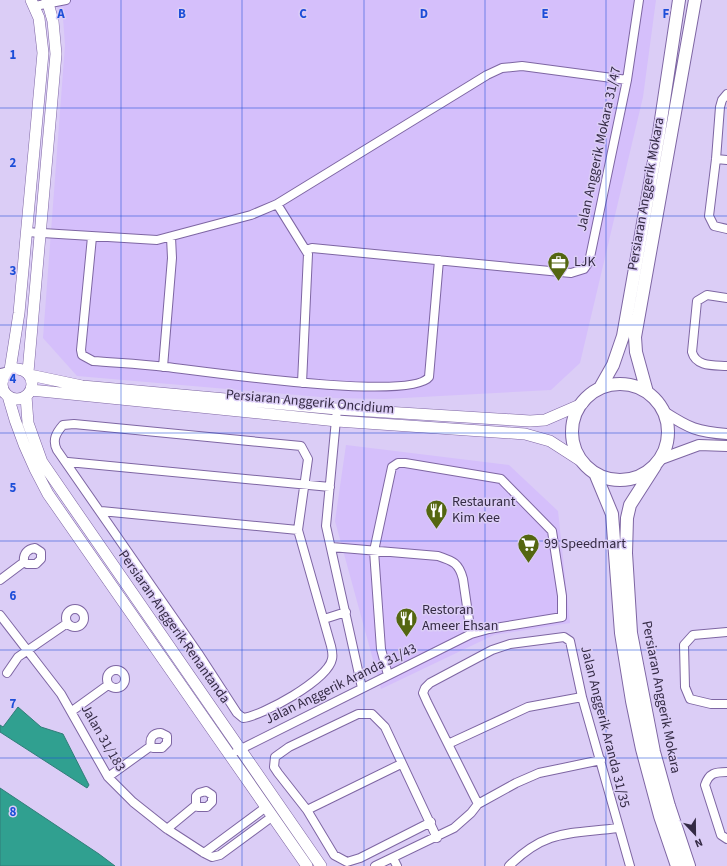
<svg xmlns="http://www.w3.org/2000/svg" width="727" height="866" viewBox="0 0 727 866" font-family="'Source Sans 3',sans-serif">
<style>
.built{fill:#d5bffb}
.water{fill:#30a090;stroke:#317d79}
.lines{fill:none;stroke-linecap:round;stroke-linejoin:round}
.minor-casing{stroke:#7e66a3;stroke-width:10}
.tertiary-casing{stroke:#7e66a3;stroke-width:12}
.secondary-casing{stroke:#7e66a3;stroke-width:12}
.primary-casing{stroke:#7e66a3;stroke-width:14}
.minor{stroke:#fff;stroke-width:8}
.tertiary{stroke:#fff;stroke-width:10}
.secondary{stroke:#fff;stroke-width:11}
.primary{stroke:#fff;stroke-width:12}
.grid{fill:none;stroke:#1d4ed8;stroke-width:1;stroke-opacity:0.55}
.labels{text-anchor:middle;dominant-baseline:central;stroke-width:3;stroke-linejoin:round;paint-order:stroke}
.street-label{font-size:14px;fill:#342a44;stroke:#dbcdf6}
.poi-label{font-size:14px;fill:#342a44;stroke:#dbcdf6;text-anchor:start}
.grid-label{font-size:13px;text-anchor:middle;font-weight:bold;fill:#1d4ed8;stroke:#dbcdf6;stroke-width:3;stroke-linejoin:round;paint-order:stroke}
</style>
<rect width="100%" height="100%" fill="#dbcdf6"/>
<path class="built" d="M53,0H656L643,97L580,363L551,390L385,399L331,398L77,376L43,338L65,45L63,18Z
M346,445L509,465L558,511L570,623L494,635L381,689L335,521Z"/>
<path class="water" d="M18,707L41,727L63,734L89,785L87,788L0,732V725L3,727Z
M0,788L99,854L115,866H0Z"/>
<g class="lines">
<defs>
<path id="minor" d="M35,6L66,0
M727,94L722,100L720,107L716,159L709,216L714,226L727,229
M716,159L727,160
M277,204L308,254L302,383
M26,232L157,240L251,215L277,204L487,75L502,68L522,66L627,80
M92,237L81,350L82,355L93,361C117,363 141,364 166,367C202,371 411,402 429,377L439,260
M306,250L312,248L571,273L584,269L589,262L627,80L639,0
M727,298L707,295L697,301L692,352C696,367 714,365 727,366
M163,367L172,258L171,237
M337,409L326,526L362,688
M74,424L301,446L308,459L298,530L331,646C332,650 333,655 332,659C328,680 262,716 243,718L237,713L198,653L57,450C52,440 56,433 63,425Z
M68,462L330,487
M101,511L298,530
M331,547L438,556C453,561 459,563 463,579L471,634
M35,548L41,552V559L36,564H27L24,562C23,554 27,549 35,548Z
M0,580L24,562
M66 618a9 9 0 1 1 18 0a9 9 0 1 1-18 0Z
M0,615L61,694L108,777L133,802L167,829L204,853
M324,619L346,612
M727,632L693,635L684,645L685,687L690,699L711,704H727
M107 679a9 9 0 1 1 18 0a9 9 0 1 1-18 0Z
M7,673L18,657L66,624
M72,711L108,685
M161,733L167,736V743L162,748H153L151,746C149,738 153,733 161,733Z
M448,744L528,707L582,697
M237,751L471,634L489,629L562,617V596L552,531L501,479L405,463H398L392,467L374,551L381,649L388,675
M727,772C715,772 709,773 705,785L721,835L727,839
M108,777L151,746
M206,791L212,795V802L207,807H198L196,805V796L199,793Z
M478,804L427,702L423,693L425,688L430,683L492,650L510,644L564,637L570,641L582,697L630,866
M266,807L204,853L212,857L220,855L273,816
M307,810L401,764
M431,822L360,858L347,862L334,855L307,810L278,773L274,767L275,757L289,747L358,714H372L385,727L437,838
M167,829L196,805
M393,858L397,866
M375,866L454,828L471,813L478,804L516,783L539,773L601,760
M509,866C546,829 570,834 618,828"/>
<path id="tertiary" d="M0,374L6,373
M0,391L4,392
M664,412C689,428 697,432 727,434
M661,459L699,445L727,446"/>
<path id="secondary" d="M2 384a15 15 0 1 1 30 0a15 15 0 1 1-30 0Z
M10,370L19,313L43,53L39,18L31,0
M28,372L56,54L53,21L47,0
M30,375L82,386L337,409L530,421L545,420L582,404
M31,390L337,421L525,434L550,441L581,461
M8,396C17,431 30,462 48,494L307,866
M26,396L28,423L42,462L321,866"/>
<path id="primary" d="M572 432a48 48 0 1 1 96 0a48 48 0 1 1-96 0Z
M600,388L613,365L623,336L659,133L679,0
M647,392L636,352L635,337L695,0
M655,466L630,505L627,518L626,553L631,633L654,752L669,806L689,866
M595,473L612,514L621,633L632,701L642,749L660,816L677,866"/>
</defs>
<use href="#minor" class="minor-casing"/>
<use href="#tertiary" class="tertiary-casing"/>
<use href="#secondary" class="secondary-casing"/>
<use href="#primary" class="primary-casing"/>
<use href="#minor" class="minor"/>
<use href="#tertiary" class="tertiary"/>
<use href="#secondary" class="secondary"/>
<use href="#primary" class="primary"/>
</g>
<path class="grid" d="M121,0V866M242,0V866M364,0V866M485,0V866M606,0V866M0,108H727M0,216H727M0,325H727M0,433H727M0,541H727M0,650H727M0,758H727"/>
<defs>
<symbol id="office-pin" viewBox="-11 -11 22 30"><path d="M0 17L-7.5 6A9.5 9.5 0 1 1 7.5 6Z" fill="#546610" stroke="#dbcdf6"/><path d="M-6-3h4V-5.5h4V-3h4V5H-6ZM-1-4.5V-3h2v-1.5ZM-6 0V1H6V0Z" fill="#fff"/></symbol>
<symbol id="restaurant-pin" viewBox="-11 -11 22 30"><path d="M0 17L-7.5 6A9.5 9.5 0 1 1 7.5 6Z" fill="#546610" stroke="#dbcdf6"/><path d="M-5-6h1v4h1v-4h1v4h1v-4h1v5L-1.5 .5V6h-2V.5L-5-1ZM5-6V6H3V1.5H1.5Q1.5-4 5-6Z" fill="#fff"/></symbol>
<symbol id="supermarket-pin" viewBox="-11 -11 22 30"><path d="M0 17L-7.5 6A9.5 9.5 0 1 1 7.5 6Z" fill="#546610" stroke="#dbcdf6"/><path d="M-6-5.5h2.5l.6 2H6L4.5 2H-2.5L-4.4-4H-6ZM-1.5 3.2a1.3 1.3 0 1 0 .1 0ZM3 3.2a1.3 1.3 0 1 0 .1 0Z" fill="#fff"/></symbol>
</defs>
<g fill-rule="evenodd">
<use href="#office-pin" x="546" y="250" width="25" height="34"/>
<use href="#restaurant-pin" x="424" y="498" width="25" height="34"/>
<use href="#supermarket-pin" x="516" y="532" width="25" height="34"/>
<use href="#restaurant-pin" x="394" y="606" width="25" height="34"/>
</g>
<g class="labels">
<g class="street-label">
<text transform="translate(599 149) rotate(-78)">Jalan Anggerik Mokara 31/47</text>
<text transform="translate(646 194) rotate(-80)">Persiaran Anggerik Mokara</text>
<text transform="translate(310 402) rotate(5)">Persiaran Anggerik Oncidium</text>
<text transform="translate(174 627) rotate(55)">Persiaran Anggerik Renantanda</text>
<text transform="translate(341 684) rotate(-26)">Jalan Anggerik Aranda 31/43</text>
<text transform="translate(661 697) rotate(79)">Persiaran Anggerik Mokara</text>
<text transform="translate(605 727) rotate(76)">Jalan Anggerik Aranda 31/35</text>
<text transform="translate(103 738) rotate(60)">Jalan 31/183</text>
</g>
<g class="poi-label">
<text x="574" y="262">LJK</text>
<text x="452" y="502">Restaurant<tspan x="452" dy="16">Kim Kee</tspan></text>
<text x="544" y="544">99 Speedmart</text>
<text x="422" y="610">Restoran<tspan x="422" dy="16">Ameer Ehsan</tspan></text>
</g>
</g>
<g class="grid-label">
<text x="61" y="18">A</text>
<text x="182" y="18">B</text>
<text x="303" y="18">C</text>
<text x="424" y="18">D</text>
<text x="545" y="18">E</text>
<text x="666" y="18">F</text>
<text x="13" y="59">1</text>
<text x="13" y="167">2</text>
<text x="13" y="275">3</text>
<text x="13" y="383">4</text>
<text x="13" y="492">5</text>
<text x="13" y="600">6</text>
<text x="13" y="708">7</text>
<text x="13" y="816">8</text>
</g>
<g transform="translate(695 834) rotate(158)" stroke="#dbcdf6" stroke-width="3" paint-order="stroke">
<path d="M0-3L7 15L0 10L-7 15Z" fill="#342a44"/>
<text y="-6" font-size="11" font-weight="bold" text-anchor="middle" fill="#342a44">N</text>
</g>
</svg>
